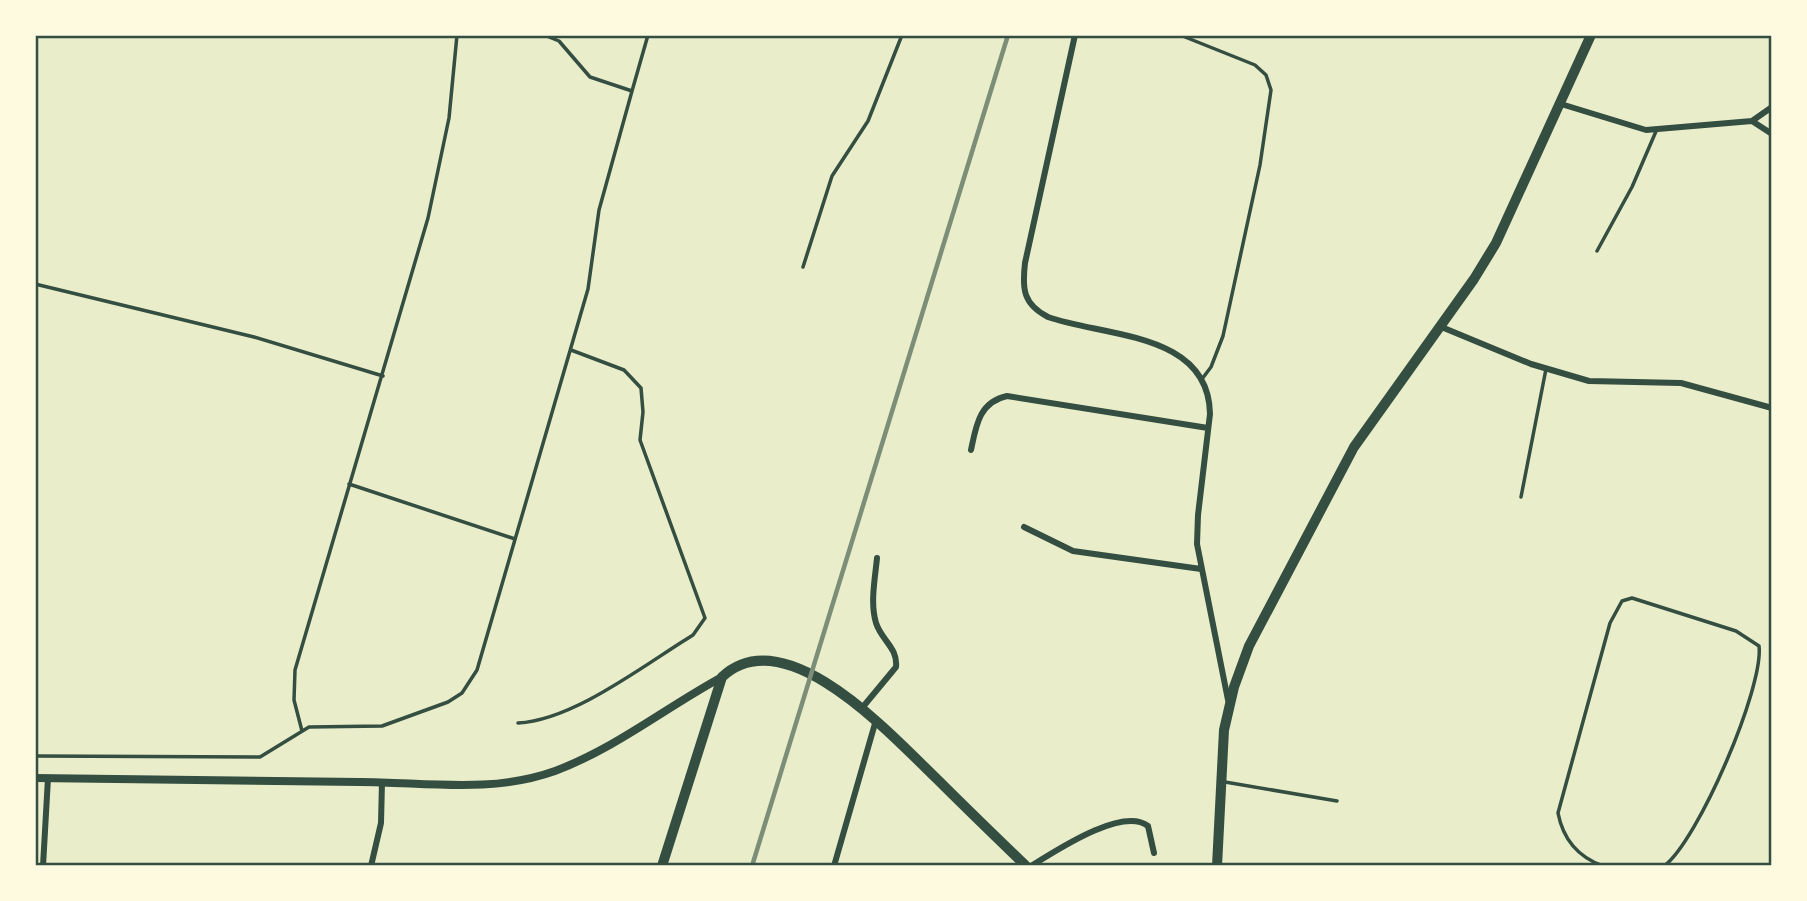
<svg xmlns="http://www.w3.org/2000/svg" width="1807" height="901" viewBox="0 0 1807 901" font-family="'PT Sans Narrow',sans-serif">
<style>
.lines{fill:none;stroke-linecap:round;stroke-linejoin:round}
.service{stroke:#344e41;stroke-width:3.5}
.minor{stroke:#344e41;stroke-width:6}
.tertiary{stroke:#344e41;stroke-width:8}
.trunk{stroke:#344e41;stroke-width:10}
.rail{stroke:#7c8e77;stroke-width:4.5}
.neatline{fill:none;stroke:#344e41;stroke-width:2.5}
</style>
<rect width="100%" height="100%" fill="#e9edc9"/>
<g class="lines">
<path class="service" d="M544,35L559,41L590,77L632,91L648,35
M1180,35L1255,65L1266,75L1271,90L1260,165L1223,336L1211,367L1202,379
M1597,251L1632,187L1657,129
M803,267L832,176L868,121L902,35
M35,284L254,337L383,376
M349,484L515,539
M1521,497L1546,369
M518,723C574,720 644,665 693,635L705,618L640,440L643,412L641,388L624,370L571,350
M302,731L294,700L295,670L428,218L449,118L457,35
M35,756L260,757L309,727L382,726L448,702L462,693L477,670L588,289L599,210L632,91
M1225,782L1337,801
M1603,866C1578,857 1563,839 1558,813L1610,623L1622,601L1632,598L1736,631L1759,646C1764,687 1698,841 1664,866"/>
<path class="minor" d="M1075,35L1025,263C1022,289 1023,304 1048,317C1105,337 1209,332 1210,414L1198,515L1197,544L1228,700
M1561,104L1646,130L1752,121L1772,107
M1752,121L1772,134
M1439,326L1531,364L1589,381L1681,383L1772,408
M971,450C976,426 979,402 1007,396L1208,428
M1024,527L1073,551L1201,569
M862,708L896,667C898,648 882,641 876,623C870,603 875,579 877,558
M43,866L48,778
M371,866L381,823L382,782
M834,866L876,720
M1031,866C1054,852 1122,806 1148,826L1154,853"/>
<path class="tertiary" d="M35,778C143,779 251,780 360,782C425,782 491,794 555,771C616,748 665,708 722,677"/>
<path class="trunk" d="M662,866L722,677C786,617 894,738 938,780C967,809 996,837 1026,866
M1217,866L1224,730L1234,687L1249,646L1354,447L1474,279L1496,243L1591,35"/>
<path class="rail" d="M752,866L1008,35"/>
</g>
<rect width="1807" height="901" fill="none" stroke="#fefae0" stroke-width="74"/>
<rect x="37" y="37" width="1733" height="827" class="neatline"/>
</svg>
